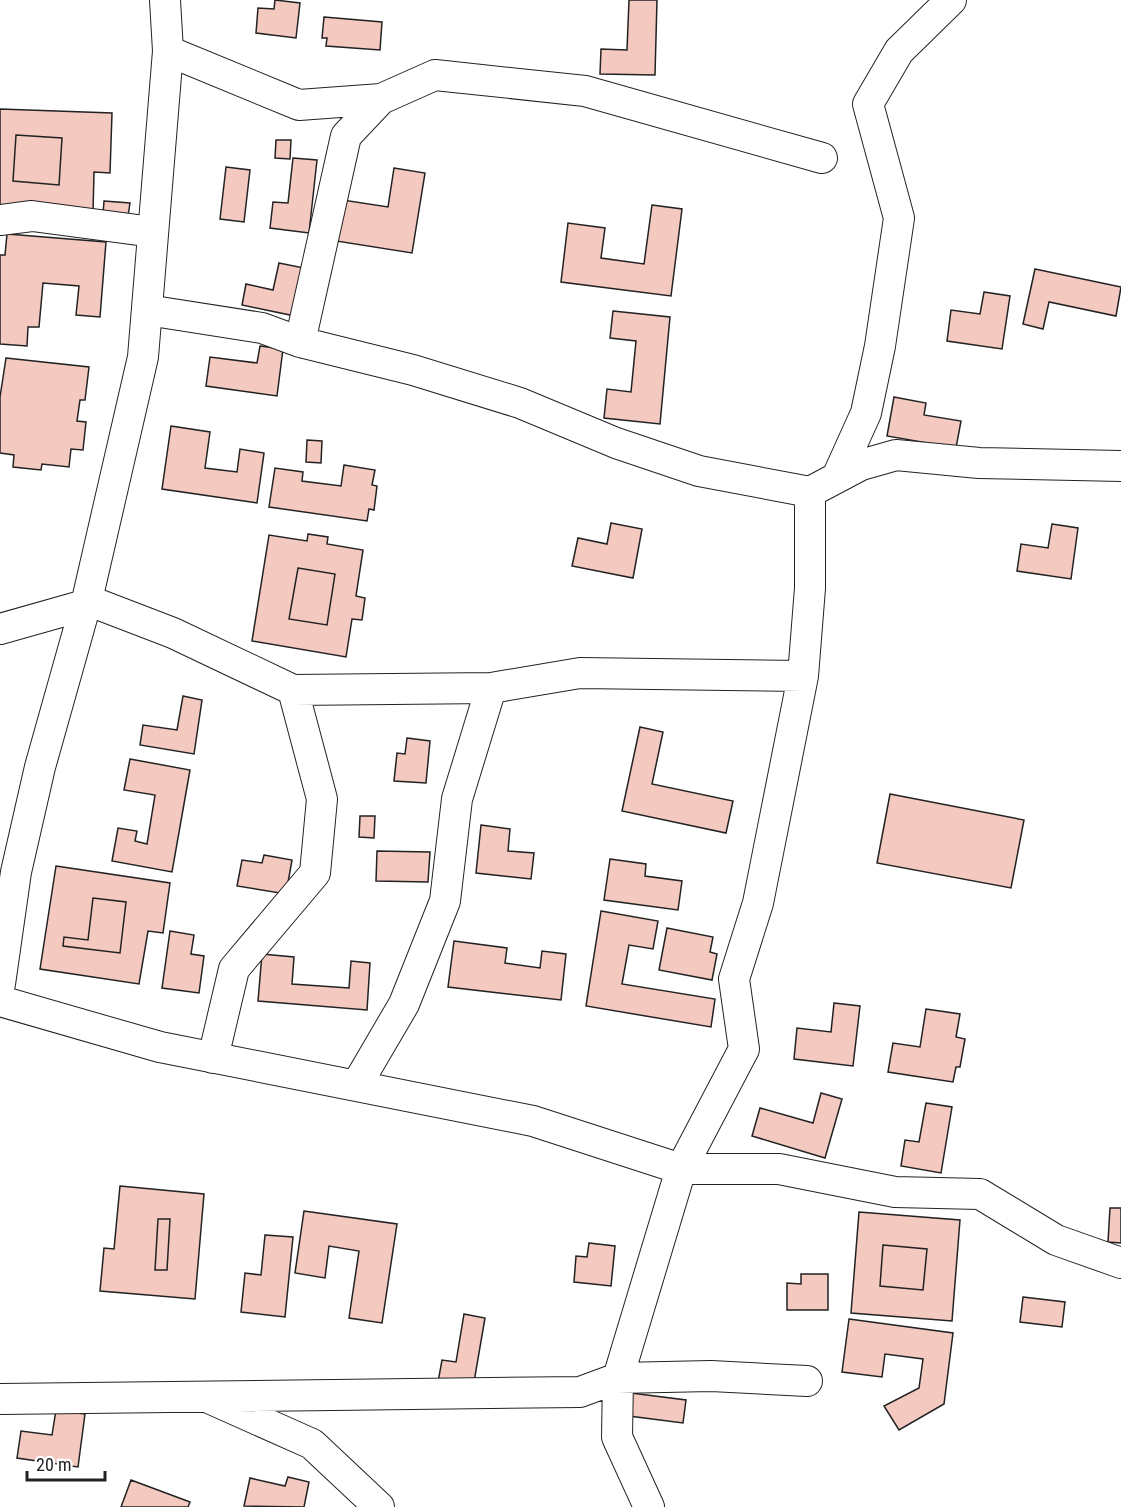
<svg xmlns="http://www.w3.org/2000/svg" width="1121" height="1507" viewBox="0 0 1121 1507" font-family="'Roboto Condensed',sans-serif">
<style>
.building{fill:#f3c9c0;stroke:#222;stroke-width:1.5;fill-rule:evenodd}
.lines{fill:none;stroke-linecap:round;stroke-linejoin:round}
.minor-casing{stroke:#222;stroke-width:32}
.minor{stroke:#fff;stroke-width:30}
</style>
<rect width="100%" height="100%" fill="#fff"/>
<path class="building" d="M275,0L300,3L296,38L256,33L258,8L274,9Z
M629,0H657L655,75L600,74L601,49L627,50Z
M324,17L382,22L380,50L326,46L327,38H322Z
M0,109L112,113L110,173L94,172L93,213L0,210ZM16,135L62,138L59,185L13,181Z
M16,135L62,138L59,185L13,181Z
M276,140H291L290,159L275,158Z
M293,158L317,160L309,233L270,228L273,202L288,203Z
M226,167L250,170L244,222L220,219Z
M394,168L425,173L412,253L336,241L343,200L388,207Z
M104,201L130,203L128,216L103,214Z
M652,205L682,209L671,296L561,282L568,223L605,228L601,258L644,264Z
M7,234L106,242L100,317L76,315L79,286L43,283L39,327H28L27,346L0,344V255H5Z
M279,263L304,268L295,316L242,305L246,284L273,290Z
M1035,269L1121,287L1116,316L1049,302L1043,329L1023,324Z
M984,292L1010,296L1002,349L947,341L951,310L980,314Z
M613,311L670,317L660,424L604,418L607,389L631,392L636,341L610,338Z
M260,346L283,349L277,396L206,386L210,357L257,363Z
M6,358L89,367L85,400H80L77,421L86,422L83,450L71,449L69,467L42,464L41,470L13,467L14,455L0,453V397Z
M894,397L926,403L924,415L961,421L956,448L887,436Z
M171,426L210,432L205,468L237,472L240,449L264,453L257,503L162,489Z
M307,440L322,441L321,463L306,462Z
M344,465L375,470L372,485L377,486L374,510L369,509L367,521L269,507L275,468L303,472L302,481L341,486Z
M611,523L642,529L633,578L572,566L578,538L607,544Z
M1052,524L1078,528L1071,579L1017,571L1021,544L1048,548Z
M308,534L328,537L327,544L363,550L356,596L365,598L362,620L352,619L346,657L252,641L269,535L307,541ZM298,568L335,574L327,625L289,619Z
M298,568L335,574L327,625L289,619Z
M183,696L202,700L194,754L140,745L143,725L177,730Z
M640,727L663,732L652,784L733,801L726,833L622,811Z
M407,738L430,741L426,783L394,781L397,753L405,754Z
M130,759L190,770L172,872L112,861L118,828L137,831L135,841L147,844L155,795L124,790Z
M890,794L1024,820L1011,888L877,863Z
M360,816H375L374,838L359,837Z
M481,825L510,829L508,851L534,853L531,879L476,873Z
M377,851L430,852L428,882L376,881Z
M264,855L292,860L286,894L237,886L242,860L262,863Z
M610,859L646,864L645,876L682,881L678,910L604,900Z
M56,866L170,883L163,933L148,931L139,984L40,969ZM93,898L126,902L120,953L63,946L64,937L88,940Z
M93,898L126,902L120,953L63,946L64,937L88,940Z
M601,911L658,921L653,949L629,945L622,984L715,999L711,1027L586,1006Z
M667,928L713,937L710,952L717,954L712,980L659,970Z
M170,931L194,935L191,954L204,956L199,993L162,988Z
M454,941L507,948L505,963L540,968L542,951L566,954L561,1000L448,987Z
M262,954L294,957L292,984L349,988L351,961L370,963L367,1010L258,1001Z
M834,1003L860,1006L853,1066L794,1059L797,1028L831,1032Z
M926,1009L960,1014L956,1037L965,1039L960,1067H956L953,1082L888,1072L893,1043L920,1047Z
M821,1093L842,1099L825,1158L752,1136L760,1108L813,1123Z
M926,1103L952,1107L941,1173L901,1166L905,1140L919,1142Z
M120,1186L204,1194L195,1299L100,1291L104,1248L114,1249ZM158,1219H170L167,1270H155Z
M1110,1208H1121V1243L1108,1242Z
M304,1211L397,1224L382,1323L349,1318L359,1251L329,1246L325,1278L295,1273Z
M859,1212L960,1220L952,1321L851,1313ZM883,1245L927,1249L923,1290L880,1286Z
M158,1219H170L167,1270H155Z
M265,1235L293,1237L285,1317L241,1312L245,1273L261,1275Z
M589,1243L615,1246L611,1286L574,1282L576,1256L587,1257Z
M883,1245L927,1249L923,1290L880,1286Z
M801,1274H828V1310H787V1283L801,1284Z
M1023,1297L1065,1302L1062,1327L1020,1322Z
M464,1314L485,1318L473,1388L438,1382L442,1360L456,1362Z
M849,1319L953,1333L944,1404L899,1430L884,1406L919,1388L923,1359L885,1354L882,1377L842,1372Z
M631,1393L686,1400L683,1423L629,1416Z
M56,1410L85,1414L78,1467L17,1458L21,1431L52,1435Z
M288,1477L309,1482L304,1507L244,1506L250,1478L285,1486Z
M131,1480L190,1502L188,1507H121Z"/>
<g class="lines">
<defs>
<path id="minor" d="M168,51L299,105L381,99L435,75L585,91L822,158
M0,220L32,216L153,232
M147,310L262,328L300,342L413,370L520,403L616,443L699,471L810,492L861,465L896,455L979,463L1121,466
M300,342L346,136L381,99
M838,475L866,413L880,346L899,218L868,104L899,51L951,0
M87,600L173,633L293,690L491,688L580,673L803,676
M0,629L85,605
M0,984L16,872L40,767L87,600L143,357L168,51L165,0
M0,1001L160,1047L533,1121L681,1169H779L895,1192L980,1194L1056,1240L1121,1263
M213,1058L234,969L315,873L322,799L293,690
M356,1086L404,1004L445,901L457,799L491,688
M0,1399L580,1392L618,1378L711,1376L807,1381
M211,1399L312,1444L379,1507
M649,1507L617,1437L618,1378L681,1169L744,1049L734,979L758,903L803,676L810,588V492"/>
</defs>
<use href="#minor" class="minor-casing"/>
<use href="#minor" class="minor"/>
</g>
<path d="M27 1471v9h78v-9" fill="none" stroke="#222222" stroke-width="3"/>
<text x="36" y="1471" font-size="18" fill="#222222" stroke="#ffffff" stroke-width="4.5" paint-order="stroke">20 m</text>
</svg>
